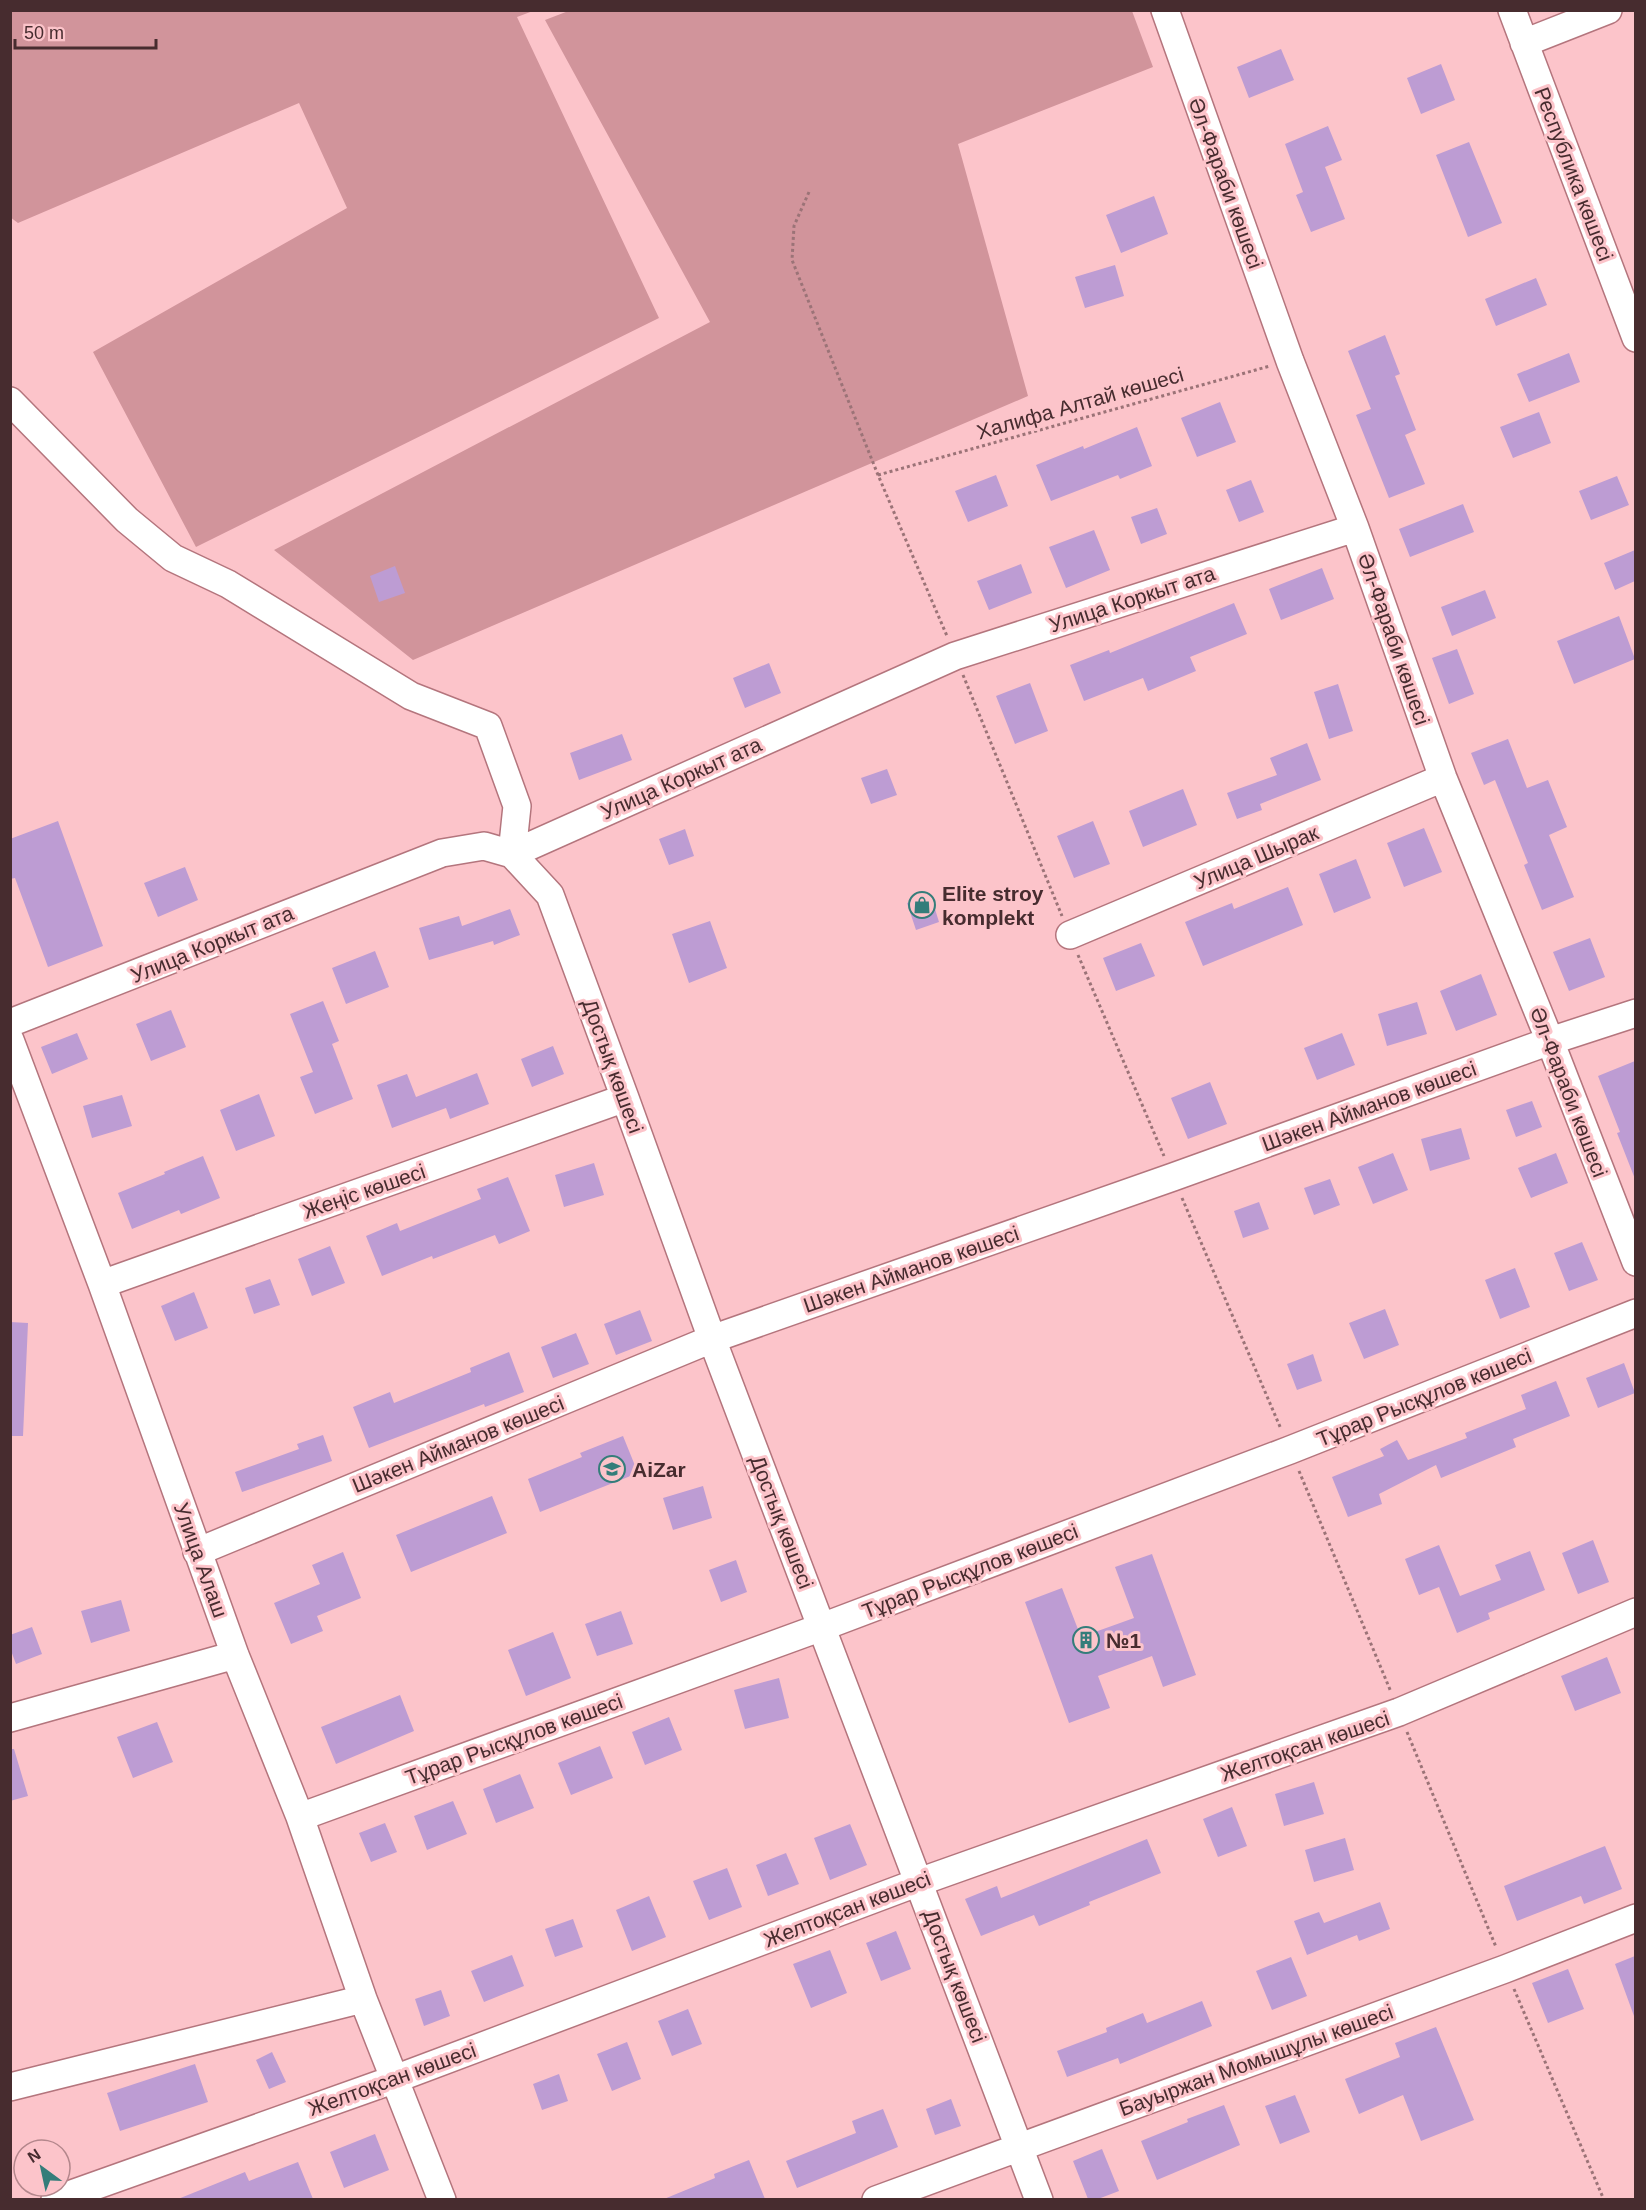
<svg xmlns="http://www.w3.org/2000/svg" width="1646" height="2210" viewBox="0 0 1646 2210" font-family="Arial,sans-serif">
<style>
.green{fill:#d1949b}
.building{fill:#bd9cd3}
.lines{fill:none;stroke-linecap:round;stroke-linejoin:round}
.minor-casing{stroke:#b4757d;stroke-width:30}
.path{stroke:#9b7377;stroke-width:3;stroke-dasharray:3 3;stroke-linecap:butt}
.minor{stroke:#fff;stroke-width:27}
.labels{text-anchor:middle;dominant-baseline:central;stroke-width:6;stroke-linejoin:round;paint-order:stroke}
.street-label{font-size:21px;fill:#472c2f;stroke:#fcc4ca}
.poi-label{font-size:21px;font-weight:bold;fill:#472c2f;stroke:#fcc4ca;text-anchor:start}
</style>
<rect width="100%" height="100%" fill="#fcc4ca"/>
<path class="green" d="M571,10L1132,11L1153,67L958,144L1028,396L413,660L274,550L710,322L545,20Z
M13,11H533L517,17L659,318L196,547L93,352L347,208L299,103L18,223L10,217V12Z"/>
<path class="building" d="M1281,49L1294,80L1249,98L1237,67Z
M1441,64L1455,100L1421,114L1407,78Z
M1328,126L1342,160L1325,167L1345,219L1311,232L1296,195L1303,192L1285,144Z
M1469,142L1502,223L1468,237L1436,155Z
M1154,196L1168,234L1121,253L1106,215Z
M1115,265L1124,296L1085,308L1075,277Z
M1536,278L1547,305L1496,326L1485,299Z
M1385,335L1400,374L1395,376L1416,430L1405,435L1425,484L1389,498L1356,415L1371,409L1348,351Z
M1569,353L1580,382L1529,402L1517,374Z
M1220,402L1236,442L1197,457L1181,418Z
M1539,412L1551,443L1513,458L1500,427Z
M1137,427L1152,466L1120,479L1118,475L1051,501L1036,465L1083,446L1084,449Z
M996,475L1008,506L968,522L955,491Z
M1617,476L1629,505L1591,520L1579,491Z
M1251,480L1264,512L1239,522L1226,490Z
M1463,504L1474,532L1410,557L1399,529Z
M1157,508L1167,534L1141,544L1131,517Z
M1094,530L1110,570L1066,588L1049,547Z
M1635,550V581L1615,590L1604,563Z
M1021,564L1032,593L989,610L977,581Z
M395,566L405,593L379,602L370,576Z
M1322,568L1334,599L1281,620L1269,589Z
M1485,590L1496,618L1452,636L1441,607Z
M1234,603L1247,634L1190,657L1196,671L1148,691L1143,678L1084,701L1070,665L1109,650L1110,653Z
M1619,616L1635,659L1574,684L1557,641Z
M1457,649L1474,694L1449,704L1432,658Z
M769,663L781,693L745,708L733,678Z
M1030,683L1048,731L1015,744L996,696Z
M1338,684L1353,731L1329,739L1314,692Z
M622,734L632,760L579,780L570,753Z
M1508,739L1527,788L1548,780L1567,827L1549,835L1574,897L1542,910L1524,865L1528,863L1495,780L1484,785L1471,753Z
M1307,743L1321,780L1260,804L1262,810L1237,819L1227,793L1277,775L1270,758Z
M887,769L897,795L871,804L861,778Z
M1183,789L1197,825L1143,847L1129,811Z
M58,821L103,946L48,967L15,878L10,879V839Z
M1093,821L1110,864L1074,878L1057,836Z
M1424,828L1442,872L1404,887L1387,843Z
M685,829L694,856L669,865L659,839Z
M1356,859L1371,898L1334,913L1319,874Z
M185,867L198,900L158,917L144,883Z
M1288,887L1303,925L1203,966L1185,922L1232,903L1234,909Z
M931,896L939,922L916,930L907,903Z
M510,909L520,935L494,945L493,941L429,960L419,928L459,916L462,926Z
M710,921L727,968L689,983L672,934Z
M1590,938L1605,977L1569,991L1553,952Z
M1141,943L1155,976L1116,991L1103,958Z
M375,951L389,987L346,1004L332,968Z
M1481,974L1497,1015L1456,1031L1440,991Z
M323,1001L339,1041L332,1044L353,1099L315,1114L300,1077L313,1072L290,1014Z
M1417,1002L1427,1034L1387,1046L1378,1014Z
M171,1010L186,1047L151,1061L136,1024Z
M77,1033L88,1059L52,1074L41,1047Z
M1342,1033L1355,1065L1317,1080L1304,1048Z
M553,1046L564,1074L532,1087L521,1059Z
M1635,1061V1179L1617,1133L1620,1132L1598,1076Z
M477,1073L489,1104L450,1119L446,1108L392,1128L377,1085L407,1074L416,1097Z
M1210,1082L1227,1124L1188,1139L1171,1098Z
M259,1094L275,1136L236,1151L220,1110Z
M122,1095L132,1126L92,1138L83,1106Z
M1532,1101L1542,1127L1516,1137L1506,1110Z
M1461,1128L1470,1159L1430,1171L1421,1139Z
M1393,1153L1408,1190L1373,1204L1358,1167Z
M1556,1153L1568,1183L1531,1198L1518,1168Z
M203,1156L220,1198L181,1214L179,1210L132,1229L118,1193L165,1174L164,1172Z
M594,1163L604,1195L564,1207L555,1175Z
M508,1177L530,1231L499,1244L495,1235L433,1259L432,1256L382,1276L366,1236L397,1223L400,1231L481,1199L477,1189Z
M1330,1179L1340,1205L1314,1215L1304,1188Z
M1259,1202L1269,1229L1243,1238L1234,1211Z
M1582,1242L1598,1280L1569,1291L1554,1253Z
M330,1246L345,1283L312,1296L298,1259Z
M1515,1268L1530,1307L1500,1319L1485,1280Z
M270,1279L280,1305L254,1314L245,1288Z
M194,1292L208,1328L175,1341L161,1306Z
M1385,1309L1399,1345L1364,1359L1349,1323Z
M640,1310L652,1341L616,1355L604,1324Z
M10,1322L28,1323L23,1436H10Z
M576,1333L589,1364L553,1378L541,1347Z
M509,1352L524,1392L485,1407L484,1404L369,1448L353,1407L390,1392L394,1403L471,1372L470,1368Z
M1313,1354L1322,1381L1297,1390L1287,1364Z
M1624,1363L1635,1393L1598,1408L1586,1378Z
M1556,1381L1570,1416L1513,1439L1516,1447L1441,1478L1436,1465L1379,1494L1382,1504L1348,1517L1332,1477L1384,1456L1380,1449L1397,1440L1408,1460L1467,1438L1465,1433L1526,1409L1521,1395Z
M323,1435L332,1461L242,1492L235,1472L299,1449L297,1444Z
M623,1436L638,1473L540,1512L528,1479L582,1457L580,1453Z
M703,1486L712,1518L673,1530L663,1498Z
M492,1496L507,1533L411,1572L396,1535Z
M1593,1540L1609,1582L1578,1594L1562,1553Z
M1439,1545L1460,1596L1501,1580L1495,1565L1530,1551L1545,1590L1488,1613L1490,1619L1457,1633L1439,1587L1419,1595L1405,1559Z
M343,1552L361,1598L317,1616L323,1631L291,1644L274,1603L320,1584L312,1565Z
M1152,1554L1196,1675L1163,1687L1152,1656L1098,1676L1110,1708L1069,1723L1025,1602L1062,1588L1081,1637L1134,1618L1115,1567Z
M736,1560L747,1592L721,1602L709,1570Z
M121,1600L130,1631L91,1643L81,1611Z
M621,1611L633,1644L597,1656L585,1624Z
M32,1627L42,1654L16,1664L10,1648V1635Z
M553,1632L571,1678L526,1696L508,1650Z
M1607,1657L1621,1693L1575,1711L1561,1676Z
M779,1678L789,1718L745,1729L734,1690Z
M400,1695L414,1731L336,1764L321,1727Z
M669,1717L682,1750L645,1765L632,1732Z
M157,1722L173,1762L133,1778L117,1737Z
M600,1746L613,1778L571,1795L558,1763Z
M10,1749H14L28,1796L10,1801Z
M520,1774L534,1808L496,1823L483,1789Z
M1314,1782L1324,1814L1284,1826L1275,1794Z
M453,1801L467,1834L427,1850L414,1816Z
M1232,1807L1247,1846L1218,1857L1203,1819Z
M385,1823L397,1852L371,1862L359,1833Z
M850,1824L867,1865L830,1880L814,1838Z
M1345,1838L1354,1870L1314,1882L1305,1850Z
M1147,1839L1161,1873L1089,1902L1090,1905L1039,1926L1034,1915L981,1936L965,1899L997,1886L1001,1898Z
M1605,1846L1622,1889L1584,1904L1581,1896L1517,1921L1504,1886Z
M786,1853L799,1884L768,1896L756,1865Z
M727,1868L742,1907L709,1920L693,1881Z
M649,1896L666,1937L632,1951L616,1910Z
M1380,1902L1390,1929L1359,1941L1357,1935L1307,1955L1294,1921L1319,1912L1324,1923Z
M573,1919L583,1947L555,1957L545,1929Z
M896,1931L911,1969L881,1981L866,1943Z
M830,1950L847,1993L811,2008L793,1964Z
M512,1955L524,1986L484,2002L471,1971Z
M1635,1956V2015L1634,2016L1615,1964Z
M1291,1957L1307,1996L1272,2010L1256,1971Z
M1568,1969L1584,2009L1548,2023L1532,1983Z
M441,1990L450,2016L424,2026L415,1999Z
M1202,2001L1212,2026L1120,2064L1118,2058L1067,2077L1057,2051L1107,2032L1106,2028L1143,2013L1147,2023Z
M688,2009L702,2044L672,2056L658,2021Z
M1436,2027L1474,2120L1421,2141L1403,2095L1359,2114L1345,2079L1400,2057L1395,2043Z
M627,2042L641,2079L612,2091L597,2054Z
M272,2052L286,2082L269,2089L256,2060Z
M195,2064L208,2102L120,2131L107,2093Z
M559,2074L568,2101L542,2110L533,2084Z
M1295,2095L1310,2132L1280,2144L1265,2106Z
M951,2099L961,2126L935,2135L926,2109Z
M1224,2105L1240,2145L1157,2180L1141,2141L1188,2122L1187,2119Z
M883,2109L898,2147L797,2188L786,2161L856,2133L852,2121Z
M375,2134L389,2170L344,2188L330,2152Z
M1102,2149L1119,2191L1098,2199H1088L1073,2161Z
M749,2160L765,2199H664L715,2178L714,2174Z
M298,2162L313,2199H178L245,2172L249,2181Z"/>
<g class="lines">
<defs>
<path id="minor" d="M1165,10L1290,361L1355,528L1443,778L1550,1041L1636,1262
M1512,10L1636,338
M1524,43L1608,10
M10,401L127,520L173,558L228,584L411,696L488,726L517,806L512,854L550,895L625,1098L712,1339L1039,2200
M1070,935L1443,778
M10,1023L442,853L484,846L512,854L955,656L1355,528
M10,1040L102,1284L235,1655L300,1817L363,1999L442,2200
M102,1284L625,1098
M197,1552L712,1339L1173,1177L1550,1041L1636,1013
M10,1718L235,1655
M300,1817L822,1627L1290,1450L1636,1313
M10,2087L363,1999
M55,2200L395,2079L919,1882L1399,1712L1636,1612
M876,2200L1505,1969L1636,1918"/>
</defs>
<use href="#minor" class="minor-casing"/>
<path class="path" d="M809,192L794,226L792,260L878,475L947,636
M878,475L1270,366
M963,675L1062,916
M1078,955L1164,1156
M1182,1198L1281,1429
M1299,1471L1391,1692
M1407,1732L1496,1947
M1514,1989L1604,2200"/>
<use href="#minor" class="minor"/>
</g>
<defs>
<symbol id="shop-ring" viewBox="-11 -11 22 22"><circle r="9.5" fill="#fcc4ca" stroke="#347d7a" stroke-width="1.5"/><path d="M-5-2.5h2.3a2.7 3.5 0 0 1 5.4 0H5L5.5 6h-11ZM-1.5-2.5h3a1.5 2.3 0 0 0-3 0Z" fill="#347d7a"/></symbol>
<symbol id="school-ring" viewBox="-11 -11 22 22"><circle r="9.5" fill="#fcc4ca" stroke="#347d7a" stroke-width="1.5"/><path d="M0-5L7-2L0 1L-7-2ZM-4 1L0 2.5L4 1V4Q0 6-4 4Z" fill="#347d7a"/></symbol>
<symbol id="building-ring" viewBox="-11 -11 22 22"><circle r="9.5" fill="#fcc4ca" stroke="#347d7a" stroke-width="1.5"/><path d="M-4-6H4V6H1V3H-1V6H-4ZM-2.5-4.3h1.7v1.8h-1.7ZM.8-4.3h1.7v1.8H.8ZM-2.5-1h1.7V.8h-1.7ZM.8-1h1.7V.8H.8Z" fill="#347d7a"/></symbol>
</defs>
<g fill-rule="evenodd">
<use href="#shop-ring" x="907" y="890" width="30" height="30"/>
<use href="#school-ring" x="597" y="1454" width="30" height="30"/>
<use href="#building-ring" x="1071" y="1625" width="30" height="30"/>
</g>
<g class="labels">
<g class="street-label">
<text transform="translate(1574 174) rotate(69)">Республика көшесі</text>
<text transform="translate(1226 183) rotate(70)">Әл-Фараби көшесі</text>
<text transform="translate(1080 403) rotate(-16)">Халифа Алтай көшесі</text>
<text transform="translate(1132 599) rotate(-18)">Улица Коркыт ата</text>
<text transform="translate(1394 639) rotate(71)">Әл-Фараби көшесі</text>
<text transform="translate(681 778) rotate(-24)">Улица Коркыт ата</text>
<text transform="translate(1256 857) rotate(-23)">Улица Шырак</text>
<text transform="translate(212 944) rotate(-22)">Улица Коркыт ата</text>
<text transform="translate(613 1066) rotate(70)">Достық көшесі</text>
<text transform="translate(1569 1092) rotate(69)">Әл-Фараби көшесі</text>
<text transform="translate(1369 1106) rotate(-20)">Шәкен Айманов көшесі</text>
<text transform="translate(364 1191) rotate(-19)">Жеңіс көшесі</text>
<text transform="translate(911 1269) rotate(-19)">Шәкен Айманов көшесі</text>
<text transform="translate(1424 1397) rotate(-22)">Тұрар Рысқұлов көшесі</text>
<text transform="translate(458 1444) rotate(-22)">Шәкен Айманов көшесі</text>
<text transform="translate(782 1522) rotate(69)">Достық көшесі</text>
<text transform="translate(201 1560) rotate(70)">Улица Алаш</text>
<text transform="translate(970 1571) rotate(-21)">Тұрар Рысқұлов көшесі</text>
<text transform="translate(514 1739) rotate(-20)">Тұрар Рысқұлов көшесі</text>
<text transform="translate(1305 1746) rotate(-19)">Желтоқсан көшесі</text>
<text transform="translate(847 1909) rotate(-21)">Желтоқсан көшесі</text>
<text transform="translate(955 1976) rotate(69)">Достық көшесі</text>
<text transform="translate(1256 2060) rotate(-20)">Бауыржан Момышұлы көшесі</text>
<text transform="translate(392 2079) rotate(-20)">Желтоқсан көшесі</text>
</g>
<g class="poi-label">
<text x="942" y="893">Elite stroy<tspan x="942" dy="24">komplekt</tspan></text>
<text x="632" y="1469">AiZar</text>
<text x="1106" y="1640">№1</text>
</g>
</g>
<rect width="1646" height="2210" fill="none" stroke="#472c2f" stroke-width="24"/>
<g transform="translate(42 2168) rotate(327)"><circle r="28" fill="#fcc4ca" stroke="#b4878c" stroke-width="1.5"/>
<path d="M0-4.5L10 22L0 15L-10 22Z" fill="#347d7a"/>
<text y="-9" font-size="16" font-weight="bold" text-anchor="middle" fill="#472c2f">N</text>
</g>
<path d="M15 39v9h141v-9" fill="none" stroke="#472c2f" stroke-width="3"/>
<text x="24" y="39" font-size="18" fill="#472c2f" stroke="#fcc4ca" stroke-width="4.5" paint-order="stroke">50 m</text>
</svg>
